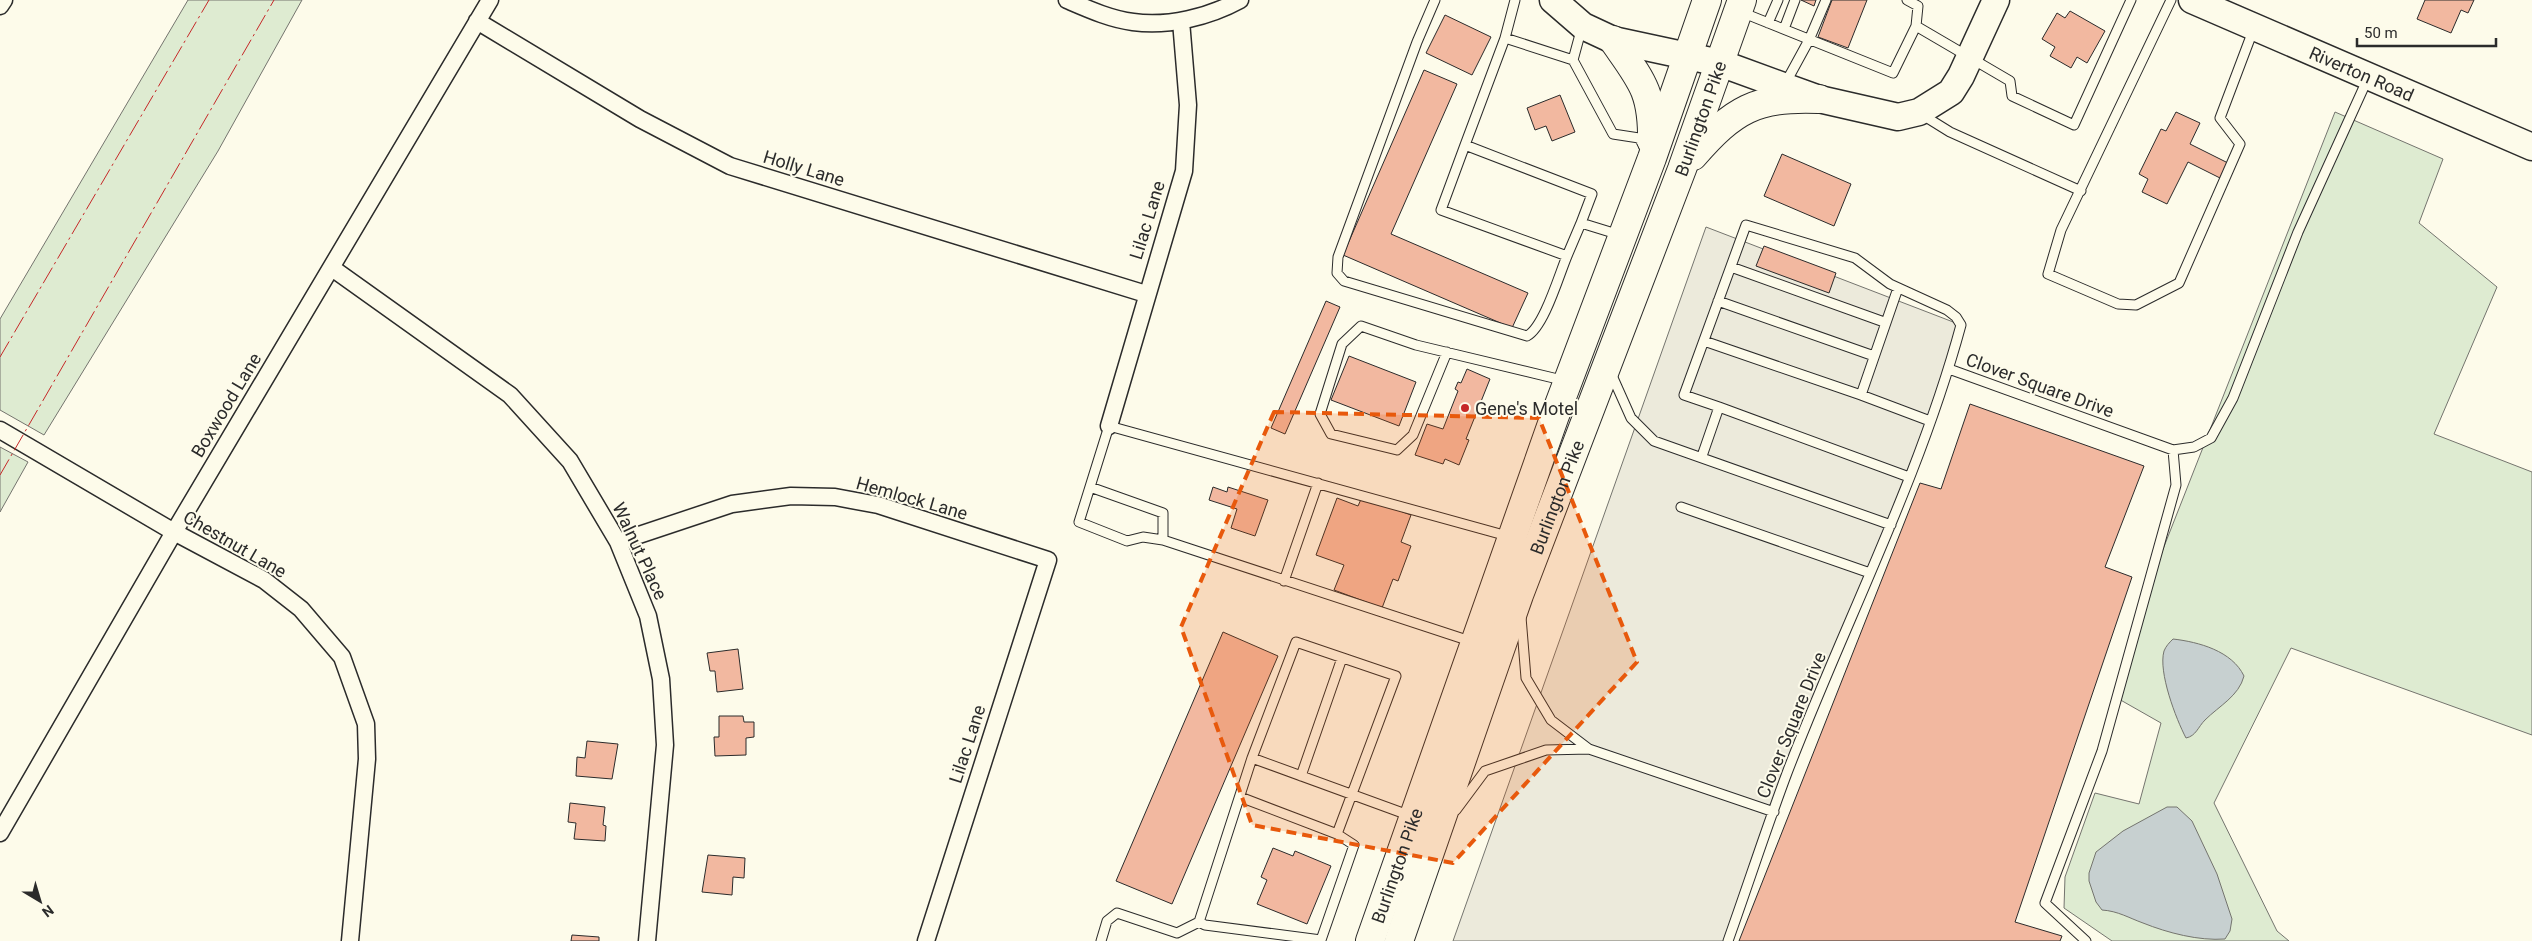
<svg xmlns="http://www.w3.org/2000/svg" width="2532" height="941" viewBox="0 0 2532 941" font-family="Roboto,sans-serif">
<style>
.green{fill:#deebd1;stroke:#74746e}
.parking{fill:#eceadb;stroke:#74746e}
.water{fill:#c7d0d0;stroke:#74746e}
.building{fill:#f2b8a0;stroke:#2b2b2b}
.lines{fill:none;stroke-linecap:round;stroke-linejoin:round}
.service-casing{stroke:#2b2b2b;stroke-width:11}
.minor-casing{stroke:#2b2b2b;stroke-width:19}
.primary-casing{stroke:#2b2b2b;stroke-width:29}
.trunk-casing{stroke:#2b2b2b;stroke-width:30}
.service{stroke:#fdfbea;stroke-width:9}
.minor{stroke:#fdfbea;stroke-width:16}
.primary{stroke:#fdfbea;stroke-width:26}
.trunk{stroke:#fdfbea;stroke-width:28}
.power{stroke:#c62828;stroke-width:1;stroke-dasharray:18 4 2.5 4;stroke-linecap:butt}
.marked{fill:#e8590c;fill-opacity:0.2;stroke:#e8590c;stroke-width:4;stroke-dasharray:10 6;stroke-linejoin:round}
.poi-dot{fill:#c62828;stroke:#fdfbea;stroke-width:2}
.labels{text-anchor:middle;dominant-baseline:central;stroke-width:4;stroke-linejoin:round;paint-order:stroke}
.street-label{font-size:18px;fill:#2b2b2b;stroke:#fdfbea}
.poi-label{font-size:18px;fill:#2b2b2b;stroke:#fdfbea;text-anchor:start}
</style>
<rect width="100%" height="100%" fill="#fdfbea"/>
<path class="green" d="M188,0H302L218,151L44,435L0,410V319Z
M2335,112L2443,159L2419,223L2497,287L2434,434L2532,472V735L2291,648L2214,803L2277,931L2289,941H2112L2064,908L2065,877L2095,793L2139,804L2161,723L2117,698L2143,600Z
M0,447L28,462L0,512Z"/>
<path class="parking" d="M1706,227L1961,325L1949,369L1774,812L1728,941H1453Z"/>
<path class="water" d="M2173,639C2199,642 2232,651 2244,676C2239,696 2219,706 2205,720C2198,727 2196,736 2186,738C2176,719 2158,672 2164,651C2166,646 2169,643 2173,639Z
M2167,807H2177L2192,821L2217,874L2232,919L2230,931L2225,939C2199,941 2168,933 2143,923C2129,918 2118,911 2102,910L2096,902L2089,881V873L2096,852L2123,831Z"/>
<path class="building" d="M1801,0H1816L1814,6Z
M1832,0H1867L1848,48L1818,37Z
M2425,0H2474L2468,13L2461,10L2451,33L2417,19Z
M2070,11L2105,31L2087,63L2077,57L2071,68L2050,56L2055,47L2042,39L2057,13L2065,18Z
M1445,15L1491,37L1472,75L1426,53Z
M1424,70L1457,84L1391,234L1528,293L1512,328L1343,255Z
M1560,95L1575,132L1552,141L1546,126L1535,130L1527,108Z
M2176,112L2200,123L2190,144L2228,163L2220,178L2188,162L2167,204L2142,192L2148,179L2139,174L2161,129L2166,131Z
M1782,154L1851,184L1834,226L1764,196Z
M1764,246L1836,273L1829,293L1756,266Z
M1326,301L1340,307L1285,434L1271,428Z
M1349,356L1416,382L1399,426L1331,400Z
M1467,369L1490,379L1466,439L1469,440L1459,465L1445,459L1443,464L1415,455L1427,424L1443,429L1458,391L1455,389L1458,382L1461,383Z
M1970,404L2144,466L2105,567L2132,577L2015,922L2062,936L2060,941H1739L1920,483L1941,489Z
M1213,487L1227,492L1228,487L1268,500L1255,536L1231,528L1237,509L1209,500Z
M1362,497L1411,515L1401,542L1411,546L1398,581L1393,579L1382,608L1334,590L1344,565L1316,555L1337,498L1358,506Z
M1223,632L1278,656L1172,904L1116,881Z
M738,649L743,689L717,692L715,671H710L707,653Z
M719,716H743L744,722H754V737L746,738V755L715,756L714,737H719Z
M587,741L618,744L612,779L576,776L577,757L585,758Z
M570,803L605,807L603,825L606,826L605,841L574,839L576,823L568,822Z
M1273,848L1293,856L1295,851L1331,866L1307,924L1257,904L1267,880L1261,877Z
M708,855L745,858L744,878L733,877L732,895L702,892Z
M572,935L599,937V941H571Z"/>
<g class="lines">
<defs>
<path id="service" d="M1435,0L1417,42L1338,257L1337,273L1344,281L1527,336C1544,327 1559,275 1567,256
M1515,0L1505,38L1573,60L1613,134L1639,138L1644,146
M2171,0L2061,230L2048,274L2118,304L2136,305L2179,283L2240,144L2220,118L2254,28
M1741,12L1893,73L1916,26L1918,6L1907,0
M1768,23L1778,0
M1916,26L2010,81L2012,96L2074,125L2131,0
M1784,29L1795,0
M1573,60L1582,27
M1785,84L1809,40L1826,0
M1921,114L1950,132L2081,191
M1465,145L1505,38
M1581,223L1567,256L1441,210L1465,145L1592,194L1581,223L1620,235
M1731,267L1884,322
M1718,301L1874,356
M1704,341L1861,395L1930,421
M1447,352L1413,435L1397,450L1331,434L1320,414L1342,344L1361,326L1416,345L1566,381
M1949,369L2173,450L2194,447L2211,438L2233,398L2298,232L2368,78
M1610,371L1631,418L1654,441L1891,525
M1861,395L1898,288
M1719,407L1909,477
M1702,456L1719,407L1684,395L1746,225L1855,258L1890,284L1947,310L1956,317L1961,325C1919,480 1844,624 1787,773C1766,829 1748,885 1728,941
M1090,487L1163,513V540
M1681,507L1870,573
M1284,581L1318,483
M1473,642L1163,540L1143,537L1127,541L1079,522L1109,426L1511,537
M1589,749L1774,812
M1252,758L1199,922L1205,925L1321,940L1354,845L1337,834L1396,676L1296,642L1252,758L1411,816
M1301,776L1342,658
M1240,797L1337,834
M1456,810L1485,771L1546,750L1589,749L1551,720L1526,678L1521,617
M1101,941L1107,921L1117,913L1177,933L1199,922
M2086,941L2045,903L2102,751L2176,485L2173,450"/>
<path id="minor" d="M1067,0C1088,9 1110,19 1133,22C1168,27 1209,17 1240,0
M0,6L4,0
M477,21L640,119L730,166L1146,294
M332,268L510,395L570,461L618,542L648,616L661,679L665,745L647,941
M1109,426L1184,171L1188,105L1181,21
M0,430L174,532L264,580L301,609L342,657L366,724L367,759L350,941
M618,542L732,504L791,496L835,497L878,505L1048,560L926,941
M0,833L174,532L490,0"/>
<g id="primary">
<path d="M1553,0L1583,26L1613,40L1720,63L1819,99L1898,117L1919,112L1951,92L1961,76L1996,0"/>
<path id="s1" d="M2192,0L2532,147"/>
</g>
<g id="trunk">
<path d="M1613,40C1641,80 1653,91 1652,142"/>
<path d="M1693,156C1733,110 1756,96 1819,99"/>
<path id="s2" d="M1370,941L1554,418L1652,158L1707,0"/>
<path id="s3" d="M1399,941L1519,595L1682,169L1742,0"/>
</g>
</defs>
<use href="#service" class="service-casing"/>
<use href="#minor" class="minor-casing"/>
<use href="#primary" class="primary-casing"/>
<use href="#trunk" class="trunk-casing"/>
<use href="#service" class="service"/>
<use href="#minor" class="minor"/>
<use href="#primary" class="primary"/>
<use href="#trunk" class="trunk"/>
<path class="power" d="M0,357L209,0
M0,475L274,0"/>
</g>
<path class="marked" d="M1274,412L1539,418L1637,662L1453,863L1252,825L1181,627Z"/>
<circle class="poi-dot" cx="1465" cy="408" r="5"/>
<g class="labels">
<g class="street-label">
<text stroke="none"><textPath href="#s1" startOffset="185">Riverton Road</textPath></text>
<text stroke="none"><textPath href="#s3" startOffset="876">Burlington Pike</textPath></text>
<text transform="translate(804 168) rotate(17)">Holly Lane</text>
<text transform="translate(1147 220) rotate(-73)">Lilac Lane</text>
<text transform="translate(2040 385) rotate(20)">Clover Square Drive</text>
<text transform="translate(226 405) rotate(-59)">Boxwood Lane</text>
<text stroke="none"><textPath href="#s3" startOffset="471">Burlington Pike</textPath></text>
<text transform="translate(912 498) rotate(16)">Hemlock Lane</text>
<text transform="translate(235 544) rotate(30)">Chestnut Lane</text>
<text transform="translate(640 551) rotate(65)">Walnut Place</text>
<text transform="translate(1791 725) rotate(-68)">Clover Square Drive</text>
<text transform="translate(967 744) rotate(-72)">Lilac Lane</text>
<text stroke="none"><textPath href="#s2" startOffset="80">Burlington Pike</textPath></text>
</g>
<g class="poi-label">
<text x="1475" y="408">Gene's Motel</text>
</g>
</g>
<g transform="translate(40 901) rotate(142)" stroke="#fdfbea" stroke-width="4" paint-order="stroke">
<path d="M0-4L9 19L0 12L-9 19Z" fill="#2b2b2b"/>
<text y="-8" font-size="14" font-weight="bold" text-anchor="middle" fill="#2b2b2b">N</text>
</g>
<path d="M2357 38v8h139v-8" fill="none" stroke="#2b2b2b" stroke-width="2.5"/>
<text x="2364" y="38" font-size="15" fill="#2b2b2b" stroke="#fdfbea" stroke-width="4" paint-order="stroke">50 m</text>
</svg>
